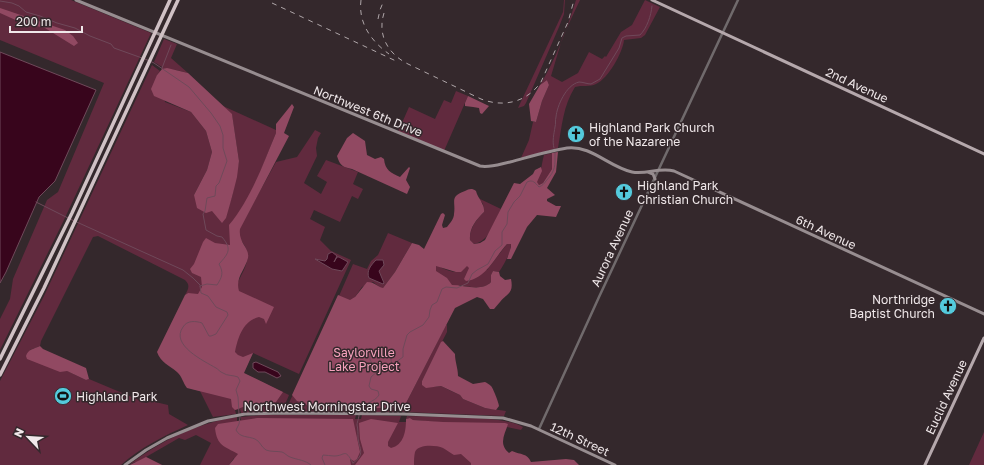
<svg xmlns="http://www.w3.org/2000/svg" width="984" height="465" viewBox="0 0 984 465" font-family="'Golos Text',sans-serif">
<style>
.green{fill:#612a3e}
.forest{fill:#914962}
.water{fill:#38051c;stroke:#6f495a}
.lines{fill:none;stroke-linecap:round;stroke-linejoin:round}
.stream{stroke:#6f495a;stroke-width:1}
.tertiary{stroke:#706a6c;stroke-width:2.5}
.secondary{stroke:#978d90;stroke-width:3}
.primary{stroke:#b5a8ac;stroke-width:3}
.motorway{stroke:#d0c1c5;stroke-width:3.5}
.rail{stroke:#afa6a9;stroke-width:1;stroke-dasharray:5 5;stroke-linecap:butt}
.labels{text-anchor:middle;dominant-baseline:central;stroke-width:3;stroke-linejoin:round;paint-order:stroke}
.street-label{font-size:12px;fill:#f0e8ea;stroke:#34282c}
.poi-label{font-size:12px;fill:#f0e8ea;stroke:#34282c;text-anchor:start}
.park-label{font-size:12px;fill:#f7a2bd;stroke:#34282c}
</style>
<rect width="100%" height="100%" fill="#34282c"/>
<path class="green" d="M0,0H71L151,33L63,222L0,350V319L10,299L13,279L47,200L58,192L104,83L0,40Z
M564,0H565L564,14L559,27L526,103L524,106L518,108L563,12Z
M576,0H580L563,36L551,76L562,82L578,73L589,52L602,59L605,56L606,57L621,32L632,25L645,0L660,7L645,35L641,38L624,40C623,52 608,79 596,84C590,87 582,85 575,87C563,106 562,126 558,148L521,158L529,140L533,122H536L542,101L549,85L547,80L540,85C556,59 567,29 576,0Z
M164,39L177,44L171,58L188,73L176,70L162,69V67L154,62Z
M152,65L160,71L157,75L165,102L191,112L206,131L212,152L207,170L194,195L228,208L232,197L239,161L232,115L223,106L276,130V133C264,162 252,199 231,223L237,284C241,275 250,262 247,252C245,242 238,241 239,229L276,162L297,157L315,130L321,133L318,138L316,148L317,156L304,183L321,194L327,182L317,176L326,160L358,172L353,184L363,189L358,199L352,196L340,222L314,210L310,219L325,227L320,240L331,251L351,260L299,374L253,353L243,373L289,395C286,402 284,410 276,411L241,413L240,409L235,410L236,414L213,417L200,391L192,389L188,293L185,295C189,288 190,285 185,280L98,236L93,237L41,341L40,346L30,350V353L86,380L89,379L146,403L151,401L168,405L169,414L188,425C164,436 141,447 121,465H0V381L44,296Z
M456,91L468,96L444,151L398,132L409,107L435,119L444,100L451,103Z
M552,153V169L543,183L539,185L536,182C542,171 541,166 544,155Z
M478,198L501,209C494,222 490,241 474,244L470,240C469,229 476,220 484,212L483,204Z
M388,233L412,243L395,272L383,288H381L373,282L362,287L355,297L380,313L412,244C426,256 440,273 460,272L467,265L470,268L469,271L487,270L507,244H511C511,253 504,264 499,272L493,271L491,275V282C484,290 469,287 459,285L397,406L399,405L396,412H362L363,408H358L356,412L292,411L288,410V405L339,296L353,264L367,269L371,261L378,255Z
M446,325H447V332L422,381L434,387L441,386L449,390L460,395L463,399L485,408L506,411L504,416L404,412L400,411L402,407H404Z
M262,415H356L355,419H361L362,415L401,416L399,422H436L413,420L410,418L406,419L407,416C433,417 504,415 523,427L521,430L507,427V424L482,465H233L234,458L229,465H200L211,443L196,435L185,440L179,438L146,457L162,465L135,462L129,465C160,441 197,423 237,417V421L241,420V417Z
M984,432V465H969Z"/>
<path class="forest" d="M0,8L65,30L73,36L78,43L74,46L45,28L20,22L0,13Z
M167,68L188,73L232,114L239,161L237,177L232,197L226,218L222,223L212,211L206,213L197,208L194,195L207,170L212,152L206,131L191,112L154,96L151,89L157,75L162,69Z
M547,80L549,85L542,101L536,122L531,121L529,104L540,85Z
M468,96L489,106L482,114L480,113L479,108L473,107L465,106V103Z
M292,104L294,107L284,133L289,136L240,229C238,243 250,248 248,258C245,270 235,278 239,291L274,307L266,324L264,319L259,317C243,321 238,337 235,352L238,355L243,357L253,353L244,373L283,392L276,402L243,407L235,410L232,407L231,399L187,388C183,383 182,376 177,372C169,365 161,363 157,352L185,295L188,293L198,294L202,287L201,277L192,273L190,269L194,264L203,242L206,238L215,243L230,245L229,225C251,199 263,164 276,133V124Z
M353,133L365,141L367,155L375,159L381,157L384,159C385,170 391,173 400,177L409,167L410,168L406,180L410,187L407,194L352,169C343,167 340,166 337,156L347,138Z
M558,152L556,172L547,188L555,195L547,199V201L556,206H561L556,217L537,215L527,227L511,259H507L511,247V244H507C495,257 486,279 466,281L464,279L469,268L467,266L461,272H456L436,266V271L447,278L452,285C464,285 482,292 491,282V275L493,271L499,272L500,276L505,280L511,279C514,294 507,293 500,302C498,304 496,307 494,309H490L483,299L477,297L455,308L404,407L399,405L394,408H358L344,409L311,410L305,403L297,401L292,395L338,295L350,300L355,297L367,282C375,282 378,287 383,288L395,272L412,243L419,245L424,249L441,214L443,213L445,215L442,225L443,228L447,227C450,223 454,219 454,214C456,201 449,197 465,191C469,189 472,188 476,191C478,199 485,204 484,212C476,220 469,228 470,240L474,244L480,243L485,240L514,183L520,184L533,174L535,170L541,167L542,171L537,182L539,185L543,183L552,169V153Z
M443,341L455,354C455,362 458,368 458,376L473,384L485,382C487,383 489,384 491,386C493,388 499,403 499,406L496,410L485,408L463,399L460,395L441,386L426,388L422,385V381L441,342Z
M40,346L43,349L86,368L89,379L86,380L67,371L60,372L27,359L26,356C28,349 34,349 40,346Z
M257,418L353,419L360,452L357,459L354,461L350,459L351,465H229L238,454C224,446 217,446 215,428L218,424Z
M410,418L413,420L443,422L505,423L508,424C505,434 498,444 509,453L512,451C521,455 527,453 531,462L566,459L574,460L579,465H471V463L461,454L454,455C450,453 447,450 443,448C436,445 418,444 415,452C414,456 414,461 414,465H355L364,453L360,439L359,423L371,419L398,423L388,442V446L391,448C404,445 406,431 406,419Z
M146,457L162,465H130Z"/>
<path class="water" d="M0,52L96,90L55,181L39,197L6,272L0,283Z
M332,252L337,256L334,262L337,257H339L348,262L342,271L332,269L315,259L325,261L327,259L328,254Z
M376,260H383L384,265L379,271L384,283L383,284L369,278C366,271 371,265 376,260Z
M256,362L278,372L281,376L277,378L265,372H258L253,368V363Z"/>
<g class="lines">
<path class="stream" d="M0,1L12,3L19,6L26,12L40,16L57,23L75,28L90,36L111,44L114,48L142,58
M145,59L154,63L189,87L211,113L220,126L223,135V148L227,161L219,183L216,186L215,196L207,198L205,211L203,214L206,230L217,236L222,237C232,249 229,253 219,264C224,273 222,277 217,285L207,284L200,286
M162,68L171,45
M554,148C552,141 554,134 555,127C556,124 555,120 556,117C557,106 566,85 579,82C583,82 587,84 591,84L600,79L619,48L622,38L626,36L640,35C647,28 651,16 652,6
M36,202L68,218
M70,219L183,270L193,278L200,285
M200,286L201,293L208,296L216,307L227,312L228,315L216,334L211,336H209L202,323C196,321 187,320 183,327C170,345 204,361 216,368C218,369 220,372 223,373C227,376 233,375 238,377L240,381L236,390L238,397L239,414
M240,417L239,424L236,430C240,438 248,436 255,439C260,441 261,447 266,450C271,452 277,451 282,452C285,453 287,456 290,457C298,460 305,460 311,465
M353,463C366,454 359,449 358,438C358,433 358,429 357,425C357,421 360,417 359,410C364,402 374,403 379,395L378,391L371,389L369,386L371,377L378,371L380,367L375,363H372L370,360V356L373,355L380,357L388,353L391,354V360L392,365L403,357V349L407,335L410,332L423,325L429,317L430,310L432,305L437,302L442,289L446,287L457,288L468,283L472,274L477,270L488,264L495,251L502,245V232L507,224L508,212L514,202L520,196L527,182C533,179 535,183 539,187C543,185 544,184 546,181C556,170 555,166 555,153
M325,465L322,458L323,455C327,455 330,456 334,456C346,456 344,447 353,463"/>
<path class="tertiary" d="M539,429L599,297L738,0"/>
<path class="secondary" d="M76,0L480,166C490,168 500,164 510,162C529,157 548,151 567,148C591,145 609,167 632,172C646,175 659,167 674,171L984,314
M648,172L653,174L655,179
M125,465L146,450L167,438L208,421L245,414L283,413L404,414L503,418L531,426L615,465"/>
<path class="primary" d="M652,0L984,154
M925,465L984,338"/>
<path class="motorway" d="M0,359L72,213L170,0
M0,375L44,288L178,0"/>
<path class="rail" d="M361,0C358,23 371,41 389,54
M272,3L396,61
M384,13C377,35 388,54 408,64L481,99C504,108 527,102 541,82L568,22L574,0
M378,19L380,10L384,0"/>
</g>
<defs>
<symbol id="church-disc" viewBox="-11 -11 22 22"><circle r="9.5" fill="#54cadc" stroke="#34282c"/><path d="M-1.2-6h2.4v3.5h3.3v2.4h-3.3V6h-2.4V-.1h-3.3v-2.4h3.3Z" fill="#111"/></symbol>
<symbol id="stadium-disc" viewBox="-11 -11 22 22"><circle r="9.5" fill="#54cadc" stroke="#34282c"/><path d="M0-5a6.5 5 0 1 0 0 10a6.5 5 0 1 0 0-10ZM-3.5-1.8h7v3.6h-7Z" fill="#111"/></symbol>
</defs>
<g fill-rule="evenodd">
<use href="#church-disc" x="566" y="124" width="20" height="20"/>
<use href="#church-disc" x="614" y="182" width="20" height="20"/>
<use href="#church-disc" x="938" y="296" width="20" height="20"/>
<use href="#stadium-disc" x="53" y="386" width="20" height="20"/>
</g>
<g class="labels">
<g class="street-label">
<text transform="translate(857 85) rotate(25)">2nd Avenue</text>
<text transform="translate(368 111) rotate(22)">Northwest 6th Drive</text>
<text transform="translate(826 232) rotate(25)">6th Avenue</text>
<text transform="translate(612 248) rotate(-65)">Aurora Avenue</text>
<text transform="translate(946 397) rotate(-65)">Euclid Avenue</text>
<text x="327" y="406">Northwest Morningstar Drive</text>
<text transform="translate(580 439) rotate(25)">12th Street</text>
</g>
<g class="poi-label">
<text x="589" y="127">Highland Park Church<tspan x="589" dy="14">of the Nazarene</tspan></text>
<text x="637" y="185">Highland Park<tspan x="637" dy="14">Christian Church</tspan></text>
<text x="935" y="299" text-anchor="end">Northridge<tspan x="935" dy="14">Baptist Church</tspan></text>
<text x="76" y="396">Highland Park</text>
</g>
<g class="park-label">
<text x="364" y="352">Saylorville<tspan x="364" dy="14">Lake Project</tspan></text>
</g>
</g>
<g transform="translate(28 437) rotate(295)" stroke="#34282c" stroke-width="3" paint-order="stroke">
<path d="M0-3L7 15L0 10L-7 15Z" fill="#f0e8ea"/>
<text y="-6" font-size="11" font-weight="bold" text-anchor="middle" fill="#f0e8ea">N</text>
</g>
<path d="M10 26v6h72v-6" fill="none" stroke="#f0e8ea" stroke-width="2"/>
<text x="16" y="26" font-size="12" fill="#f0e8ea" stroke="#34282c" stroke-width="3" paint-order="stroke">200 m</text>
</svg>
